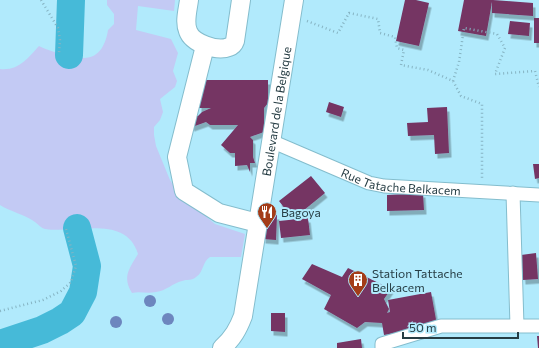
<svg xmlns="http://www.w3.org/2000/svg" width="539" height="348" viewBox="0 0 539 348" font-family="Commissioner,sans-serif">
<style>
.green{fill:#c3caf4}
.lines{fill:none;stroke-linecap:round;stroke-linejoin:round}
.river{stroke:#46bad8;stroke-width:28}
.building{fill:#753464;filter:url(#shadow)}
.minor-casing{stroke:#84bdcd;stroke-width:15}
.secondary-casing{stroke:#84bdcd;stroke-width:20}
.path{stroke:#86b4c3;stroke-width:2.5;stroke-dasharray:1 3;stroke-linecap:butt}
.minor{stroke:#fff;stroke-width:13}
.secondary{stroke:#fff;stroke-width:18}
.tree{fill:#6d86be}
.labels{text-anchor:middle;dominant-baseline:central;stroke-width:4;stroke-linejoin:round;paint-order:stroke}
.street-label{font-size:12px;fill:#263d44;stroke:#b1eafc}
.poi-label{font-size:12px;fill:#263d44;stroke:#b1eafc;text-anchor:start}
</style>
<defs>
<filter id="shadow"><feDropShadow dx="2.5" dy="4.5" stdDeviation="0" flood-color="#0004"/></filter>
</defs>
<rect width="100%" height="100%" fill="#b1eafc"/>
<path class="green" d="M107,0H175L174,11L138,6L136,30L171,39L178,53L173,71L177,81L175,87L160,99L163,112L160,120L154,127V135L156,146L170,180L179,194L215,224L245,234L241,257H210C202,262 204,272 196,277C192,281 187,279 182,281C173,283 166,291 156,292C147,294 140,291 132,293C122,277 129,269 138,254C126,214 75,234 45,229C41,228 39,225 35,222C24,214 11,212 0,205V69C19,71 28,58 39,46C49,51 58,53 69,55C74,56 79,58 84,58C100,58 106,43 108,30L114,24V14L107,5Z"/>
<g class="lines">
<path class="river" d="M69,55L71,0
M0,344L42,330L60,321L72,313L83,292L87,266L77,228"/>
</g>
<path class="building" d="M405,0H416L429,3L419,46L396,41Z
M464,0H493L533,3V16L492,13V2L486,36L458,31Z
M534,18H539V43H534Z
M510,21L530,23L529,36L508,34Z
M203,80H268V103L264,108V132L250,137L253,140V157L255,163H250V172L247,165L235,166V153H230L221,145L238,125H210L206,122L192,127L187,116H198L202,112L211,108H199V82Z
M329,102L344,107L341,117L326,112Z
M447,107L449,153L435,154L434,135L408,136L407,123L428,122L427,108Z
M533,164H539V178L535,179Z
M311,176L325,193L293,219L279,201Z
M423,193L424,210L387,211V195Z
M264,215H277L276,240L263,239Z
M308,218L310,235L281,238L279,221Z
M536,253L538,279L523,280L521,255Z
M312,264L342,277L348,268L391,289L384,299L389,309L387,313L390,312L388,300L431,292L437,325L384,335L382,323L365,322L357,328L324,309L331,295L302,279Z
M271,313H285V332L271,331Z
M537,336H539V348H538Z
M361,339L362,348H337V343Z"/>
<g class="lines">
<defs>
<g id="minor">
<path id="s1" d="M271,141L369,183L384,186L539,195"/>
<path d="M513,193L517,326"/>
<path d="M382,348V344L441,326H539"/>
</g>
<g id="secondary">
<path d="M189,0C188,9 184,22 188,31C192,43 217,52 229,47C232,46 234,44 235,41L241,0"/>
<path d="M205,46L177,157L184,191L219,213L258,223"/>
<path id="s2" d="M222,348C233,338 238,329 243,316L294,0"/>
</g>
</defs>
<use href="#minor" class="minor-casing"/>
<use href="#secondary" class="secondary-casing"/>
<path class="path" d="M41,0L58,28L60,40L59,53
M307,21L338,33L349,13L378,19L380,33L395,37L397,48L404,50L401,65L428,70L453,81L461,96L482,104V178
M453,81L459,62L464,28L497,34L505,48L495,74L535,71L539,87
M0,311L43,300L61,291L71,282L76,266L66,229"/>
<use href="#minor" class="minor"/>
<use href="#secondary" class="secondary"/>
</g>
<g class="tree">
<circle cx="150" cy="301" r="6"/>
<circle cx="168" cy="319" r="6"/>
<circle cx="116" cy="322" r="6"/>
</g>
<defs>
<symbol id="restaurant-pin" viewBox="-11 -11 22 30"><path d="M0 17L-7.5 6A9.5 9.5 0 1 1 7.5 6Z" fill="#a33c18" stroke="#b1eafc"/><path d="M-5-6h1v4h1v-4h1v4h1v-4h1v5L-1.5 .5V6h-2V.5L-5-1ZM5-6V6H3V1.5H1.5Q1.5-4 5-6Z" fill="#fff"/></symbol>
<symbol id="building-pin" viewBox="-11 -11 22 30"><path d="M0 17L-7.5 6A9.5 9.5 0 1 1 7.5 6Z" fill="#a33c18" stroke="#b1eafc"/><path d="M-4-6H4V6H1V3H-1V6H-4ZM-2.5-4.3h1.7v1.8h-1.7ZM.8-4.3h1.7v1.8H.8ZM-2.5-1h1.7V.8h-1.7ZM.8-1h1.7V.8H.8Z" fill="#fff"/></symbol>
</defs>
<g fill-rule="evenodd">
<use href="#restaurant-pin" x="256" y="201" width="22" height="30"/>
<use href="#building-pin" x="347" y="269" width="22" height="30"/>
</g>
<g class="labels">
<g class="street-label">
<text stroke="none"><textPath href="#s2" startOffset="246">Boulevard de la Belgique</textPath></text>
<text stroke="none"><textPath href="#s1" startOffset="138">Rue Tatache Belkacem</textPath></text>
</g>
<g class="poi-label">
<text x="281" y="212">Bagoya</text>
<text x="372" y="273">Station Tattache<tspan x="372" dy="14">Belkacem</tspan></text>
</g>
</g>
<path d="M403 332v6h115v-6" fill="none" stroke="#263d44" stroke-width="2"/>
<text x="409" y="332" font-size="12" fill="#263d44" stroke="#b1eafc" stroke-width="3" paint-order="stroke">50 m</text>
</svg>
